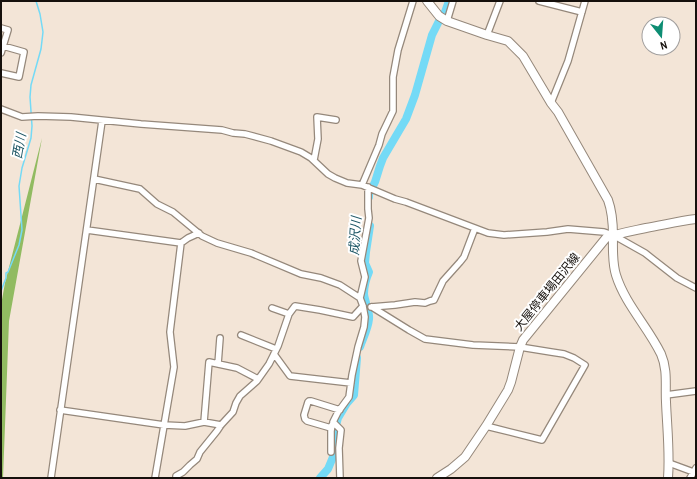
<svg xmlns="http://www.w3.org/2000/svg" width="697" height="479" viewBox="0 0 697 479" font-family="'Archivo Narrow','Noto Sans JP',sans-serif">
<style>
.forest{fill:#91bb61}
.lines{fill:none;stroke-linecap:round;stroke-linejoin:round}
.stream{stroke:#74daf6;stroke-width:1.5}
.river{stroke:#74daf6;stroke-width:8}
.street-casing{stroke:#95887b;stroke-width:8}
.secondary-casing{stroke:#95887b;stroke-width:10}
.street{stroke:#fff;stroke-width:5.5}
.secondary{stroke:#fff;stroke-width:8}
.labels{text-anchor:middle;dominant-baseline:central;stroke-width:4;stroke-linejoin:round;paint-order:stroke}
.street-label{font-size:12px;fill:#15100c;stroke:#fff}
.water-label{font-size:13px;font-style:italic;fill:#1d5665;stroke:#fff}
</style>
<rect width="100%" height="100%" fill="#f3e5d7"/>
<path class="forest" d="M42,138L9,321L3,478H1V305L5,283Z"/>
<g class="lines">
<path class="stream" d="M1,291L6,278V273L8,272L19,245L22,230L19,186L22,168L31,138L32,126L30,97L31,85L41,49L43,32L40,14L36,1"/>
<path class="river" d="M369,197V194L375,182L380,166L383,158L406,119L415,95L432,35L439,21L445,12L449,1
M360,347C363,338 368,329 369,319C370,311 365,303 364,294C364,287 366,279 369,272L365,263L366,252L370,226
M320,478L328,469L333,457L335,429L338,418L347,403L354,395L357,358"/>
<defs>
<path id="street" d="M539,1L582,12
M447,21L453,1
M1,28L8,30L1,53
M487,35L500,1
M1,73L19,77L24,52L3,46
M551,103L568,61L585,1
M1,109L22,117L38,116L71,117L141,124L222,130L233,133L245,134L271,141L301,152L311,158L328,174L335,178L347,183L362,185L395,199L406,202L488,233L504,235L547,232L568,229L604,232L613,235L645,253L677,278L696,288
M314,160L318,139L317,117L336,120
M94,179L140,189L157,204L173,212L202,236L217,243L251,253L301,274L321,278L340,285L360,298
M362,185L379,145L382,134L393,111V77L398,50L413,1
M87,230L181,243L170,332L174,367L155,478
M181,243L188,238L199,233
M371,307L395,305L415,302L425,303L430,301L434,300L443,281L460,262L464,257L475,228
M372,307L409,330L425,339L473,345L520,347L551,352L564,354L574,358L585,365L542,440L486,426
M272,308L289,314
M241,335L276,349
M274,354L290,376L351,383
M218,364L220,338
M666,395L696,391
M60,410L164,425L185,426L204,422L221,425
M204,422L209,362L237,368L258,379
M331,428L307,421L305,419L304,415L308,402L309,401H311L340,410
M331,452V431L332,425
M669,463L696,473
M51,478L102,121
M176,478V476L183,472L190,465L197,459L200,452L217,431L221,425L233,412L236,403L240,396L257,381L269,364L278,346L289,314L295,306L320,310L353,317L363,306
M340,478L339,448L341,430L333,422L338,412L349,397L352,375L358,347L364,327L365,317L363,306L360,298L365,277L361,261L369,218L368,209V187
M690,478L696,468"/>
<path id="secondary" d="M427,1L439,16L447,21L487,35L508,41L523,56L551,103L558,112L608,200C612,211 613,223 613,236C613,249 612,262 616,275C625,304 648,327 661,354C668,370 665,386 666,402C667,427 670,453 668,478
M437,478L451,469L465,457L486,426L508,390L511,382L520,347L523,340L606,238C619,233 632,231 646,228C663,225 679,221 696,219"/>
</defs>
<use href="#street" class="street-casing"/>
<use href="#secondary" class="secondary-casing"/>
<use href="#street" class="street"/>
<use href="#secondary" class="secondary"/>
</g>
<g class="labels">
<g class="street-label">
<text transform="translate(547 292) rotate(-51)">大屋停車場田沢線</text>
</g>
<g class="water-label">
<text transform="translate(19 146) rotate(-80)">西川</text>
<text transform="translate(355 236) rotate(-86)">成沢川</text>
</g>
</g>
<rect width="697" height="479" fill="none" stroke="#15100c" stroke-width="4"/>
<g transform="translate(661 36) rotate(163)"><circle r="19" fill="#ffffff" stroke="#a19f9e"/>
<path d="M0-3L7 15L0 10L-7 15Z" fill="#0d8d73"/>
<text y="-6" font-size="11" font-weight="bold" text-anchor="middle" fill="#15100c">N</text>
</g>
</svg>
